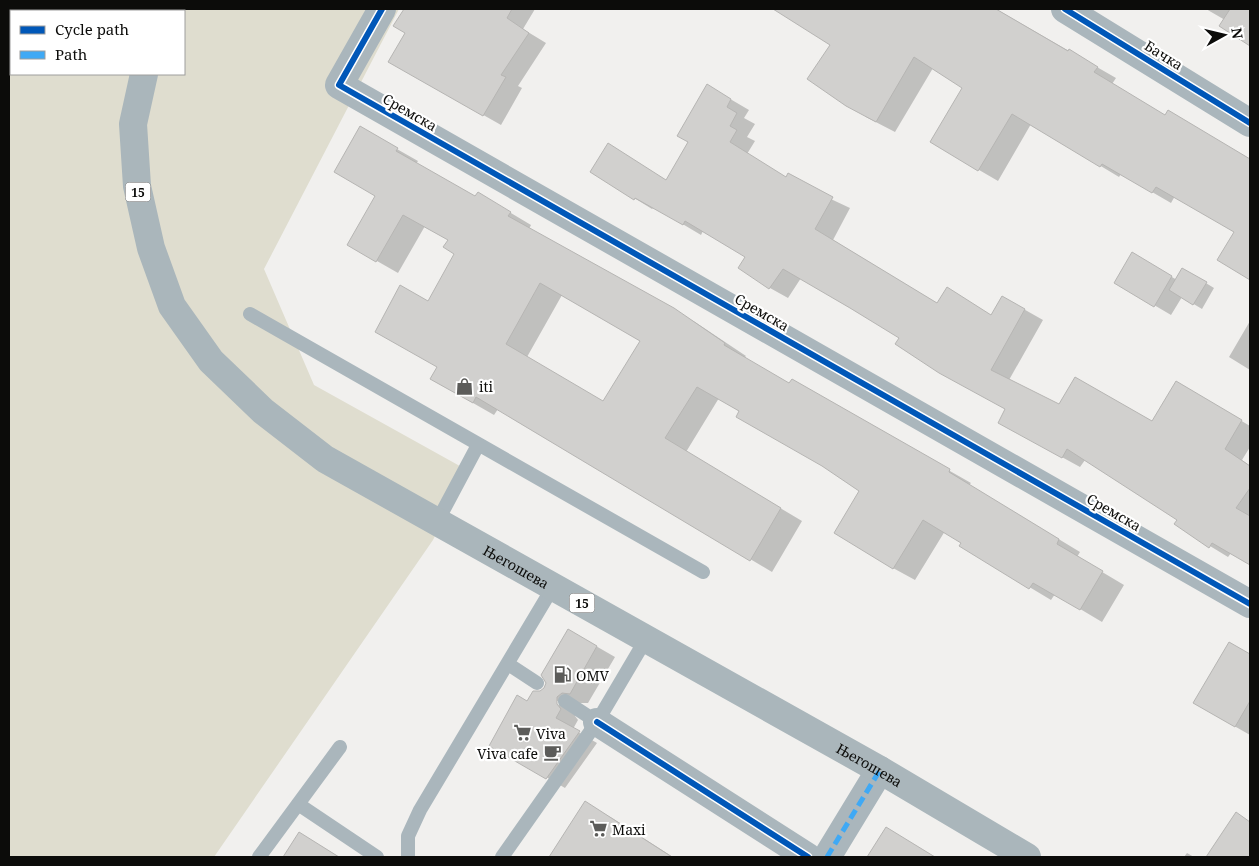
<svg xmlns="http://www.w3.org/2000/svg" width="1259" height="866" viewBox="0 0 1259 866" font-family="'Noto Serif',serif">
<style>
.green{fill:#dfddcf;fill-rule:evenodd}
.shadow{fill:#0003;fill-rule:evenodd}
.building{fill:#d1d0ce;stroke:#b6b5b3;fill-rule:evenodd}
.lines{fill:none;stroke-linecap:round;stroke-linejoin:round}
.service{stroke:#aab6bc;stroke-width:14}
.minor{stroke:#aab6bc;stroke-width:28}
.primary{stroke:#aab6bb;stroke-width:28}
.quiet{stroke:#3fa9f5;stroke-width:5;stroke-dasharray:10 5;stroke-linecap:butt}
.cycleway-casing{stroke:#fff;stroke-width:9}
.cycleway{stroke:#0057b8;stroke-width:6}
.labels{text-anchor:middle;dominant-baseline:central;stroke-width:4.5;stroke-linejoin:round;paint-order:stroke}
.shield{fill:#fff;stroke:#555554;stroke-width:1}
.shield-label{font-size:12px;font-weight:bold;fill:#0c0c0a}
.street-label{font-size:14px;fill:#0c0c0a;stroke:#fff}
.poi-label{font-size:14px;fill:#0c0c0a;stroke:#fff;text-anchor:start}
</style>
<rect width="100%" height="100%" fill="#f1f0ee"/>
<path class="green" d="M9,9H399L264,269L314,385L467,470L433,540L214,857H9ZM11,11H184V74H11Z"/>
<path class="shadow" d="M405,9H535L523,29L546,43L518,86L522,88L501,125L390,62L406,32L395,25Z
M775,9H996L1116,78L1112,84L1165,116L1168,112L1250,160V278L1219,259L1236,232L1175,196L1171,203L1121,174L1119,177L1031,124L998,181L931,142L964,87L933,68L895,132L866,117L831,45Z
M1206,9H1250V44L1221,26L1225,20Z
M708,86L749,110L744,118L755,124L747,137L755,141L747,154L786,178L850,208L833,240L938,304L992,316L1002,297L1043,320L1009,380L1060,406L1152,423L1195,393L1250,426V447L1242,460L1250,466V564L1231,553L1228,557L1210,546L1179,519L1085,460L1080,467L1018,433L1006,409L901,338L801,278L788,298L770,288L747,257L703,231L701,235L654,207L652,209L592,172L667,181L689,142Z
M360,128L418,161L416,164L475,198L499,206L531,225L529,229L695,322L746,356L744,358L790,385L792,381L971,483L969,485L1080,552L1077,557L1124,585L1102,622L1055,594L1051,600L961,546L963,542L945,531L915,580L893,568L861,491L719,398L686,452L802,521L772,572L498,409L494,415L431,379L438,367L429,303L456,253L449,240L425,226L398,273L349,245L377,196ZM562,295L641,341L604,403L527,357Z
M1133,254L1177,280L1183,269L1214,288L1202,309L1182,297L1171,315L1115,282Z
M1250,321V370L1229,357Z
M568,630L615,657L588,703H580L575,707V716L578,720L573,729L597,743L565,788L491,745L527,703L545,689ZM556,701H559L558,711Z
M1229,643L1250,655V735L1194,703Z
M585,803L612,818L673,857H551Z
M1237,814L1250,822V857H1207Z
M300,834L326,849L339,857H285Z
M903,838L934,857H881L872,851Z
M1187,853L1194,857H1184Z"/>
<path class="building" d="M404,9H512L507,18L529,33L501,75L506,77L483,116L388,62L405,33L393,26Z
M773,9H996L1068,51L1069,49L1098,67L1094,72L1165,115L1168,110L1250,159V280L1217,260L1234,232L1156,187L1152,193L1102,164L1100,167L1012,114L978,171L930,142L962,88L914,57L876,122L846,106L807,79L830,45Z
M1230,9H1250V46L1219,26Z
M707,84L731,99L727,107L737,113L730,126L737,130L730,142L786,177L788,173L833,197L815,229L937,303L947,287L991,315L1002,296L1025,309L991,370L1059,404L1075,377L1152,421L1176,381L1242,420L1225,449L1250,466V488L1236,508L1250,516V565L1212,543L1209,548L1174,524L1177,520L1067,449L1062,458L998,423L1005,409L939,373L895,344L899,338L850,308L783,269L769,289L738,268L745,257L685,221L683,225L635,198L634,200L590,172L608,143L666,180L688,142L677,136Z
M360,126L398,148L396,151L475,196L478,192L511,212L508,216L674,308L725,343L724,345L789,383L792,379L950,469L949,472L1059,539L1057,544L1103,571L1080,610L1033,583L1029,589L959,546L961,543L923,520L893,569L834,533L859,491L822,466L736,417L739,411L697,387L665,438L781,508L750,561L476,397L473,403L430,379L437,367L375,332L400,285L428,301L454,254L443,247L448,240L403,215L376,262L347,245L375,196L334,172ZM540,283L640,341L603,401L506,344Z
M1132,252L1172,276L1154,307L1114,283Z
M1182,268L1207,282L1193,305L1169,290Z
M568,629L597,646L570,694L562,693L557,697V704L561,709L556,718L580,731L546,779L489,746L517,695L527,701L533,691H540L544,688L546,683L541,675Z
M1229,642L1250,654V701L1235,727L1193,703Z
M585,801L672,857H549Z
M1236,812L1250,822V857H1206Z
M886,827L935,857H867Z
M299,832L339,857H283Z"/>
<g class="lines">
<path class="service" d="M250,314L703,572
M437,522L478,445
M508,664L537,683
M565,701L597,722
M298,804L377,857
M259,857L340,747
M408,857V836L420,810L553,587
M502,857L597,722L646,639"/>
<path class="minor" d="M382,9L339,85L1250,604
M1065,9L1250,123
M597,722L808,857
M827,857L880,770"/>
<g class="primary">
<path d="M168,11L169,9"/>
<path id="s1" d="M144,74L133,124L137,186L151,248L172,306L211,361L263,411L325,459L880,770L1027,857"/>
</g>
<path class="quiet" d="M827,857L880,770"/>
<defs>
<path id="cycleway" d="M382,9L339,85L1250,604
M1065,9L1250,123
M597,722L808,857"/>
</defs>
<use href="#cycleway" class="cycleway-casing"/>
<use href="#cycleway" class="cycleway"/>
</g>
<defs>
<symbol id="shop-bare" viewBox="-9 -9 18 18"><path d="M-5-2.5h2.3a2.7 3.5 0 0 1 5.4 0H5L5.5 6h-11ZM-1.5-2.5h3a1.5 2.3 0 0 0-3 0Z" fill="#5c5c5a" stroke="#fff" stroke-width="2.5" paint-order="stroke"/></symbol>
<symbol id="fuel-bare" viewBox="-9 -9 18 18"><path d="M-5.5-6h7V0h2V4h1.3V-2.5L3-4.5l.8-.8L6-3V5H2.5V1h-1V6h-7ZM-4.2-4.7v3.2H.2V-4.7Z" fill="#5c5c5a" stroke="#fff" stroke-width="2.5" paint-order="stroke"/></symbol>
<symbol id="supermarket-bare" viewBox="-9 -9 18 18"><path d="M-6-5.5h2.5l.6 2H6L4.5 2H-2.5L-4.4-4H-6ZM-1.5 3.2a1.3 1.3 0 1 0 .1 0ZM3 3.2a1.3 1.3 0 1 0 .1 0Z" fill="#5c5c5a" stroke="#fff" stroke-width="2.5" paint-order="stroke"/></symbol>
<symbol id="cafe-bare" viewBox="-9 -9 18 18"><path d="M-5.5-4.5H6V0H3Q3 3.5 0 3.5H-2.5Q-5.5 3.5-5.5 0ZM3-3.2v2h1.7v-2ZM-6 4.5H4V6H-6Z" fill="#5c5c5a" stroke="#fff" stroke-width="2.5" paint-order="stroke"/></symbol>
</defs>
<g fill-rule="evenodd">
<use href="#shop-bare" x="452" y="374" width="25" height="25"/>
<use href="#fuel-bare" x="550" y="662" width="25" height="25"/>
<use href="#supermarket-bare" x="510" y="720" width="25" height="25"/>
<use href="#cafe-bare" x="540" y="740" width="25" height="25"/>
<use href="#supermarket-bare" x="586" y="816" width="25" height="25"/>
</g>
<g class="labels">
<g class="shield">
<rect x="125.5" y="182.5" width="25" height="19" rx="4"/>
<rect x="569.5" y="593.5" width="25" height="19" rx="4"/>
</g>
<g class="shield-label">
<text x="138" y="192">15</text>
<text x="582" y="603">15</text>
</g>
<g class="street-label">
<text transform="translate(1164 55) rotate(32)">Бачка</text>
<text transform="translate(410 112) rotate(30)">Сремска</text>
<text transform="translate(762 312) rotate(30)">Сремска</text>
<text transform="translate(1114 512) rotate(30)">Сремска</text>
<text stroke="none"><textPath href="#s1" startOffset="676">Његошева</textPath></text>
<text stroke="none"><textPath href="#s1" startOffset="1081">Његошева</textPath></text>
</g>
<g class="poi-label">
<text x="479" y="386">iti</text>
<text x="576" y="675">OMV</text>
<text x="536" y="733">Viva</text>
<text x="538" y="753" text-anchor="end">Viva cafe</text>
<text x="612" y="829">Maxi</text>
</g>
</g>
<rect width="1259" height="866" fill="none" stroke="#0c0c0a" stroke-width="20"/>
<rect x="10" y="10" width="175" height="65" fill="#ffffff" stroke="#9e9e9d"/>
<rect x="20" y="26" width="25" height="8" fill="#0057b8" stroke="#9e9e9d"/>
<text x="55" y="35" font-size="15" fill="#0c0c0a">Cycle path</text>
<rect x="20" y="51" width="25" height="8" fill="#3fa9f5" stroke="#9e9e9d"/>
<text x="55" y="60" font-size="15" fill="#0c0c0a">Path</text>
<g transform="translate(1224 35) rotate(82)" stroke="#ffffff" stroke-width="4" paint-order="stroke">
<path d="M0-4L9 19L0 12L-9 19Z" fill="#0c0c0a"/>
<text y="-8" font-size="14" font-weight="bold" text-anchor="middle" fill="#0c0c0a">N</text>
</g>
</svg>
